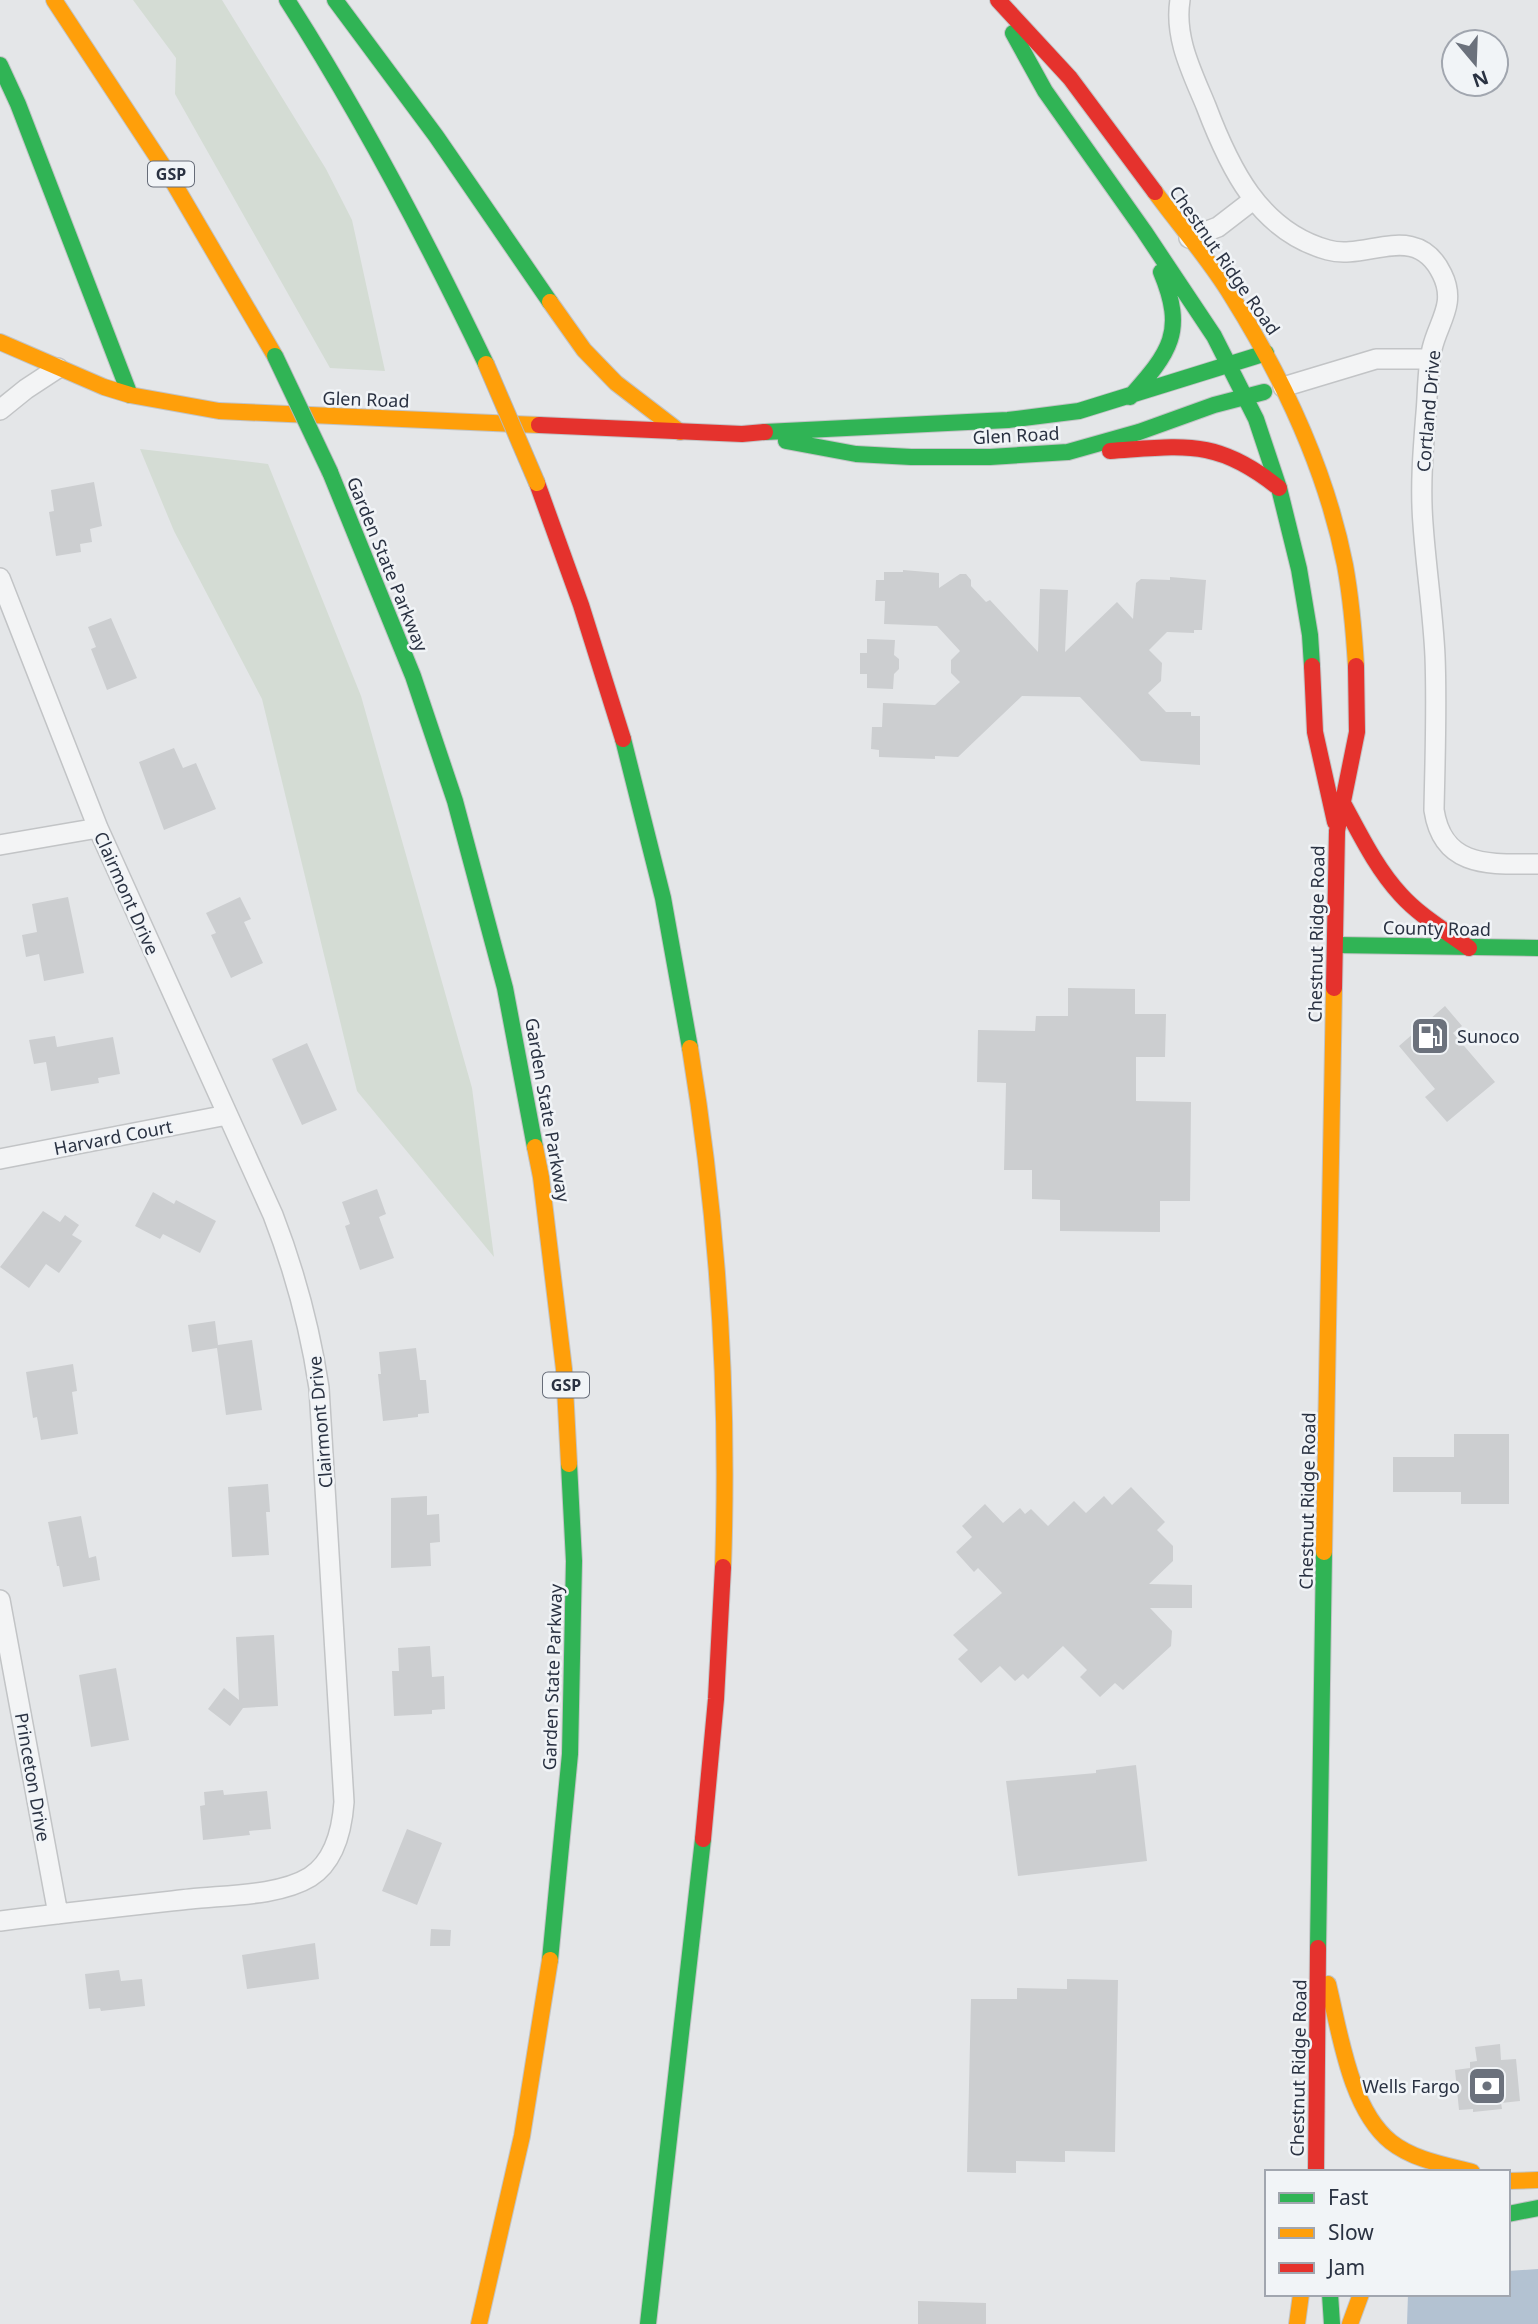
<svg xmlns="http://www.w3.org/2000/svg" width="1538" height="2324" viewBox="0 0 1538 2324" font-family="'Noto Sans',sans-serif">
<style>
.green{fill:#d4dcd4}
.water{fill:#b3c2d2}
.building{fill:#ccced0}
.lines{fill:none;stroke-linecap:round;stroke-linejoin:round}
.street-casing{stroke:#c2c4c6;stroke-width:22}
.fast-casing{stroke:#c2c4c6;stroke-width:18}
.slow-casing{stroke:#c2c4c6;stroke-width:18}
.jam-casing{stroke:#c2c4c6;stroke-width:18}
.street{stroke:#f3f4f5;stroke-width:19}
.fast{stroke:#30b455;stroke-width:16}
.slow{stroke:#ff9f0a;stroke-width:16}
.jam{stroke:#e5322d;stroke-width:16}
.fast-bridge-casing{stroke:#b6b9bd;stroke-width:18;stroke-linecap:butt}
.slow-bridge-casing{stroke:#b6b9bd;stroke-width:18;stroke-linecap:butt}
.fast-bridge{stroke:#30b455;stroke-width:16}
.slow-bridge{stroke:#ff9f0a;stroke-width:16}
.labels{text-anchor:middle;dominant-baseline:central;stroke-width:5;stroke-linejoin:round;paint-order:stroke}
.shield{fill:#f1f4f7;stroke:#666c78;stroke-width:2}
.shield-label{font-size:16px;font-weight:bold;fill:#2a3242}
.street-label{font-size:18px;fill:#2a3242;stroke:#f1f4f7}
.poi-label{font-size:18px;fill:#2a3242;stroke:#f1f4f7;text-anchor:start}
</style>
<rect width="100%" height="100%" fill="#e4e6e8"/>
<path class="green" d="M133,0H222L326,169L352,220L385,371L330,368L175,94L176,58Z
M140,449L268,464L361,696L472,1088L494,1257L357,1091L262,699L174,531Z"/>
<path class="water" d="M1538,2269V2324H1407L1408,2294H1508V2271Z"/>
<path class="building" d="M94,482L102,526L90,529L92,542L80,544L81,552L56,556L49,512L54,511L51,490Z
M903,570L939,573V588L960,574H966L971,580V586L986,602L990,600L1038,652L1040,589L1068,590L1065,652L1117,602L1133,619L1136,583L1141,579L1170,580V577L1206,580L1202,630H1194V633L1167,632L1149,650L1162,663L1161,681L1148,693L1166,712H1191V716H1200V765L1141,761L1080,697L1022,696L958,757L935,756V759L879,757V750L871,749L872,727H882L883,703L935,705L960,682L951,673V660L960,651L937,626L884,624L885,601H875L876,580H884V572H903Z
M111,618L137,678L107,690L91,649L96,647L88,627Z
M867,639L895,640L894,655L899,659V669L894,674L893,689L867,688V674H860V653H867Z
M174,748L183,768L196,763L216,809L164,830L139,762Z
M68,897L84,973L44,981L39,954L26,957L22,935L37,932L32,904Z
M240,897L251,919L244,922L263,963L231,978L211,935L216,933L206,913Z
M1068,988L1135,989V1014H1166L1165,1057H1136V1101L1191,1102L1190,1201H1160V1232L1060,1231V1200L1032,1199V1170H1004L1006,1083L977,1082L978,1030L1035,1031L1036,1016H1068Z
M1445,1006L1462,1026L1453,1033L1495,1082L1447,1122L1425,1097L1435,1089L1399,1046Z
M55,1036L57,1047L113,1037L120,1074L98,1078L99,1083L51,1091L46,1062L34,1064L29,1040Z
M307,1043L337,1110L302,1125L272,1059Z
M377,1189L386,1214L379,1217L394,1258L360,1270L345,1226L350,1224L342,1202Z
M153,1192L174,1204L176,1200L216,1221L200,1253L163,1234L160,1239L135,1226Z
M43,1211L60,1222L65,1215L79,1225L72,1235L82,1241L59,1273L46,1264L29,1288L0,1267Z
M215,1321L218,1345L252,1340L262,1410L226,1415L217,1348L192,1352L188,1325Z
M416,1348L420,1380H426L429,1413L418,1414V1417L383,1421L378,1374H381L379,1352Z
M73,1364L77,1391L72,1392L78,1434L41,1440L37,1417L33,1418L26,1372Z
M1454,1434H1509V1504H1461V1492H1393V1457H1454Z
M268,1484L270,1512H266L269,1555L232,1557L228,1487Z
M1131,1487L1165,1522L1157,1530L1173,1546V1561L1149,1584L1192,1585V1608H1150L1172,1631L1171,1646L1123,1690L1115,1683L1100,1697L1080,1677L1087,1670L1063,1646L1028,1679L1023,1674L1015,1681L1000,1666L981,1683L958,1659L968,1650L953,1635L1002,1593L978,1568L974,1572L956,1552L972,1537L962,1526L985,1504L1003,1523L1020,1508L1025,1514L1031,1509L1048,1526L1074,1501L1086,1513L1104,1496L1112,1505Z
M427,1496V1515L439,1514L440,1542L430,1543L431,1566L391,1568V1498Z
M81,1516L89,1558L96,1556L100,1580L63,1587L59,1566H57L48,1522Z
M274,1635L278,1706L243,1708L230,1726L208,1709L224,1688L239,1700L236,1637Z
M430,1646L432,1677L444,1676L445,1709L432,1710V1714L394,1716L392,1671H399L398,1648Z
M116,1668L129,1740L91,1747L79,1675Z
M1136,1765L1147,1861L1018,1876L1006,1781L1096,1773V1770Z
M223,1790L224,1795L267,1791L271,1829L249,1831L250,1835L203,1840L200,1806L205,1805L204,1792Z
M407,1829L442,1843L417,1905L382,1891Z
M431,1929L451,1930L450,1946H430Z
M315,1943L319,1979L247,1989L242,1955Z
M119,1970L121,1981L142,1979L145,2006L101,2011L100,2008L89,2009L85,1974Z
M1067,1979L1118,1980L1115,2152L1065,2151V2162L1016,2161V2173L967,2172L971,1999H1017V1988L1067,1989Z
M1500,2044L1501,2060L1516,2059L1520,2101L1501,2103L1502,2109L1473,2112V2109L1459,2110L1455,2070L1470,2068V2062L1477,2061L1475,2047Z
M918,2301L986,2303V2324H918Z"/>
<g class="lines">
<defs>
<path id="street" d="M1180,0C1174,38 1192,72 1206,106C1229,167 1259,231 1328,250C1367,261 1416,220 1442,274C1457,304 1438,322 1432,349C1427,370 1428,392 1426,413C1423,450 1420,487 1423,524C1426,568 1433,612 1435,656C1437,707 1435,758 1434,810C1443,869 1491,864 1538,864
M1189,238L1218,227L1253,200
M1283,387L1376,359H1430
M0,410L26,389L58,368
M0,578L98,828L273,1215C295,1272 310,1328 319,1388L344,1802C342,1830 335,1861 310,1877C279,1896 226,1895 190,1899C127,1906 63,1913 0,1921
M0,845L98,828
M0,1159L227,1115
M0,1600L58,1914"/>
<path id="fast" d="M287,0C362,117 426,239 486,364
M335,0L436,136L550,302
M1013,33L1045,91L1144,231L1214,336L1256,419L1279,488L1299,569L1310,635L1312,666
M0,65L18,104L130,395
M1130,397C1170,352 1186,332 1161,272
M765,432L1008,420L1079,411L1266,353
M786,441L856,454L911,457H990L1068,452L1139,432L1214,405L1264,392
M330,472L413,676L455,801L505,988L535,1147
M623,739L663,898L690,1048
M1335,945L1538,948
M1318,1948L1324,1552
M550,1960L570,1754L574,1561L569,1464
M1508,2214L1538,2208
M1330,2294L1332,2324
M648,2324L703,1839"/>
<path id="slow" d="M54,0L169,175L275,356
M1155,192C1180,226 1209,259 1231,295C1283,378 1326,469 1345,565C1351,598 1354,632 1356,666
M550,302L584,350L616,383L680,432
M0,342L104,387L130,395L219,411L539,425
M690,1048C718,1219 729,1395 723,1567
M535,1147L541,1177L564,1369L569,1464
M1324,1552L1334,988
M1328,1984C1340,2033 1350,2109 1391,2142C1414,2160 1445,2165 1472,2172
M1508,2181L1538,2180
M479,2324L522,2136L550,1960
M1297,2324L1301,2294
M1350,2324L1361,2294"/>
<path id="jam" d="M998,0L1070,78L1155,192
M539,425L742,434L765,432
M1110,451C1185,446 1217,438 1279,488
M537,483L581,605L623,739
M1312,666L1315,732L1335,822
M1343,803C1360,834 1376,868 1401,895C1420,916 1446,931 1469,948
M1334,988L1337,831L1357,732L1356,666
M703,1839L716,1699L723,1567
M1316,2172L1318,1948"/>
</defs>
<use href="#street" class="street-casing"/>
<use href="#fast" class="fast-casing"/>
<use href="#slow" class="slow-casing"/>
<use href="#jam" class="jam-casing"/>
<use href="#street" class="street"/>
<use href="#fast" class="fast"/>
<use href="#slow" class="slow"/>
<use href="#jam" class="jam"/>
<defs>
<path id="fast-bridge" d="M275,356L330,472"/>
<path id="slow-bridge" d="M486,364L537,483"/>
</defs>
<use href="#fast-bridge" class="fast-bridge-casing"/>
<use href="#slow-bridge" class="slow-bridge-casing"/>
<use href="#fast-bridge" class="fast-bridge"/>
<use href="#slow-bridge" class="slow-bridge"/>
</g>
<defs>
<symbol id="fuel-square" viewBox="-11 -11 22 22"><rect x="-9" y="-9" width="18" height="18" rx="4" fill="#6b717c" stroke="#f1f4f7"/><path d="M-5.5-6h7V0h2V4h1.3V-2.5L3-4.5l.8-.8L6-3V5H2.5V1h-1V6h-7ZM-4.2-4.7v3.2H.2V-4.7Z" fill="#fff"/></symbol>
<symbol id="bank-square" viewBox="-11 -11 22 22"><rect x="-9" y="-9" width="18" height="18" rx="4" fill="#6b717c" stroke="#f1f4f7"/><path d="M-6-4H6V4H-6ZM0-2.3a2.3 2.3 0 1 0 0 4.6a2.3 2.3 0 1 0 0-4.6Z" fill="#fff"/></symbol>
</defs>
<g fill-rule="evenodd">
<use href="#fuel-square" x="1408" y="1014" width="44" height="44"/>
<use href="#bank-square" x="1465" y="2064" width="44" height="44"/>
</g>
<g class="labels">
<g class="shield">
<rect x="148" y="161.5" width="46" height="25" rx="5"/>
<rect x="543" y="1372.5" width="46" height="25" rx="5"/>
</g>
<g class="shield-label">
<text x="171" y="174">GSP</text>
<text x="566" y="1385">GSP</text>
</g>
<g class="street-label">
<text transform="translate(1225 260) rotate(55)">Chestnut Ridge Road</text>
<text transform="translate(366 399) rotate(2)">Glen Road</text>
<text transform="translate(1428 411) rotate(-85)">Cortland Drive</text>
<text transform="translate(1016 435) rotate(-3)">Glen Road</text>
<text transform="translate(388 564) rotate(68)">Garden State Parkway</text>
<text transform="translate(127 893) rotate(66)">Clairmont Drive</text>
<text transform="translate(1437 928) rotate(1)">County Road</text>
<text transform="translate(1316 934) rotate(-89)">Chestnut Ridge Road</text>
<text transform="translate(548 1110) rotate(80)">Garden State Parkway</text>
<text transform="translate(113 1137) rotate(-11)">Harvard Court</text>
<text transform="translate(320 1422) rotate(-95)">Clairmont Drive</text>
<text transform="translate(1307 1501) rotate(-89)">Chestnut Ridge Road</text>
<text transform="translate(552 1677) rotate(-88)">Garden State Parkway</text>
<text transform="translate(33 1777) rotate(80)">Princeton Drive</text>
<text transform="translate(1298 2068) rotate(-89)">Chestnut Ridge Road</text>
</g>
<g class="poi-label">
<text x="1457" y="1036">Sunoco</text>
<text x="1460" y="2086" text-anchor="end">Wells Fargo</text>
</g>
</g>
<rect x="1265" y="2170" width="245" height="126" fill="#f1f4f7" stroke="#a1a6af" stroke-width="2"/>
<rect x="1279" y="2193" width="35" height="10" fill="#30b455" stroke="#a1a6af" stroke-width="2"/>
<text x="1328" y="2205" font-size="21" fill="#2a3242">Fast</text>
<rect x="1279" y="2228" width="35" height="10" fill="#ff9f0a" stroke="#a1a6af" stroke-width="2"/>
<text x="1328" y="2240" font-size="21" fill="#2a3242">Slow</text>
<rect x="1279" y="2263" width="35" height="10" fill="#e5322d" stroke="#a1a6af" stroke-width="2"/>
<text x="1328" y="2275" font-size="21" fill="#2a3242">Jam</text>
<g transform="translate(1475 63) rotate(161)"><circle r="33" fill="#f1f4f7" stroke="#a1a6af" stroke-width="2"/>
<path d="M0-5L12 26L0 18L-12 26Z" fill="#6b717c"/>
<text y="-10" font-size="19" font-weight="bold" text-anchor="middle" fill="#2a3242">N</text>
</g>
</svg>
